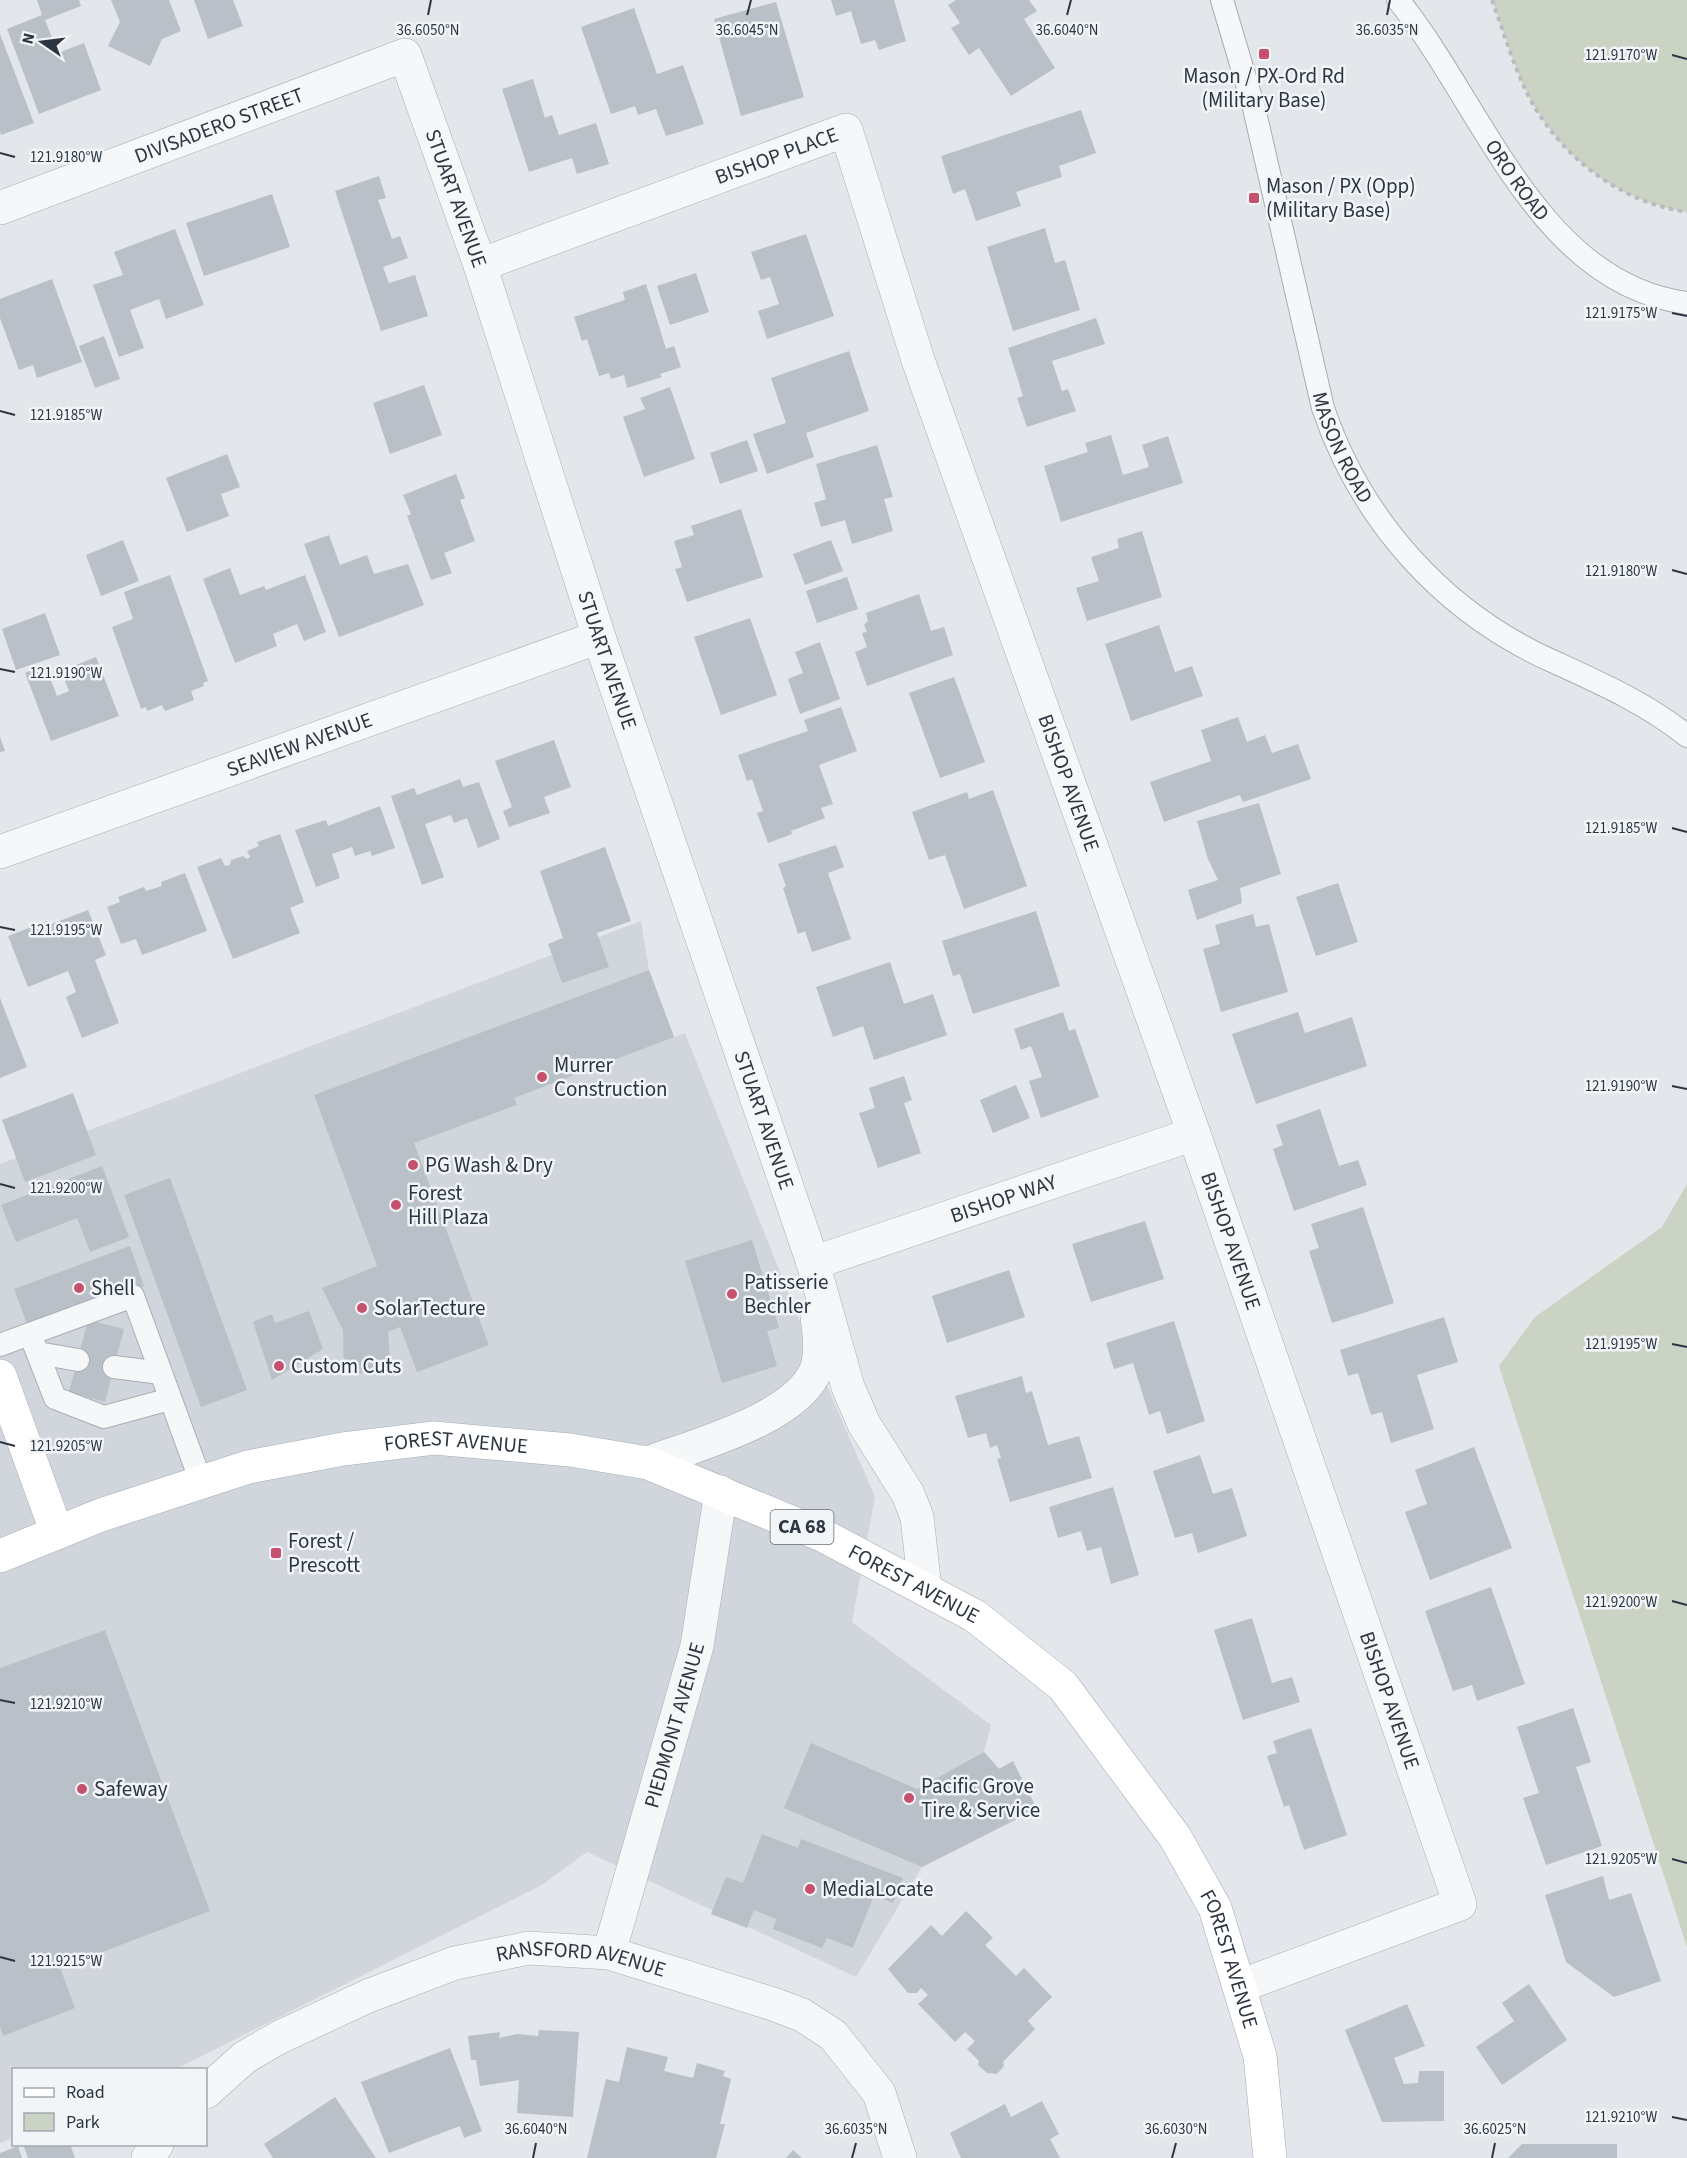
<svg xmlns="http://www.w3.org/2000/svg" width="1687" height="2158" viewBox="0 0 1687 2158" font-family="'Source Sans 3',sans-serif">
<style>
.built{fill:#d1d6dc}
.green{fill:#cad3c4}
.building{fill:#bac0c7}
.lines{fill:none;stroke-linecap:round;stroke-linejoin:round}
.lane-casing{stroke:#a8aeb4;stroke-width:24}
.street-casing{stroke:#a8aeb4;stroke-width:34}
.secondary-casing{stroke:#a8aeb4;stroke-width:34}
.primary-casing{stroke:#a3acb5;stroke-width:34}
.path{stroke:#b9bdc2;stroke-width:4;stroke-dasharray:4.5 4.5;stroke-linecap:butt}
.lane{stroke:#f5f7f9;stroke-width:22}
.street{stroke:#f5f7f9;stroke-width:33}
.secondary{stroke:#fff;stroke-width:33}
.primary{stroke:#fff;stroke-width:33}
.ticks{fill:none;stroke:#2c3641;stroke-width:2}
.poi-dot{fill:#c6516f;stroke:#f2f5f7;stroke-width:2}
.labels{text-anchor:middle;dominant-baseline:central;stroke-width:5;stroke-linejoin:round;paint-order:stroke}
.shield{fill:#f2f5f7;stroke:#676f78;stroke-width:1.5}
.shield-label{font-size:20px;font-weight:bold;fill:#2c3641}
.poi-label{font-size:21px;fill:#2c3641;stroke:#f2f5f7;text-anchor:start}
.street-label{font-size:21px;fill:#2c3641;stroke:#f2f5f7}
.ticks-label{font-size:15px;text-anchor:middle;fill:#2c3641;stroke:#f2f5f7;stroke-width:5;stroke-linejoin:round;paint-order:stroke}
</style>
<rect width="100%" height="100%" fill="#e3e6ea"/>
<path class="built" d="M641,921L649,970L674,1037L685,1033L803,1330L875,1497L852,1622L991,1725L984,1752L1037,1809L922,1867L856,1977L587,1852L540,1886L176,2069L14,2070L13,2138L0,2143V1164Z"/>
<path class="green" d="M1492,0H1687V212C1626,203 1573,166 1539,114C1518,83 1505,35 1492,0Z
M1687,1184V1947L1499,1366L1535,1317L1662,1227Z"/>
<path class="building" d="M37,0H79L81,6L45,20L58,53L84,43L101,90L39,114L7,29L42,15Z
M111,0H169L181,31L162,39L150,66L108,46L120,22Z
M194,0H233L243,26L208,39Z
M831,0H894L906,41L879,50L875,40L861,44L851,11L836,16Z
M956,0H1029L1037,11L1024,19L1055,68L1011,96L979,48L969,55L951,28L960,23L948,5Z
M776,2L804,97L741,116L714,19Z
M634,8L657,74L683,65L704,124L666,136L656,109L638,115L635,106L611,114L581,27Z
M0,34L34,123L1,135L0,131Z
M533,79L545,118L552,115L559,135L596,123L609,164L577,174L572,158L529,172L502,89Z
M1081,110L1096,153L1059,166L1062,177L1016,192L1021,206L976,221L965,189L953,194L941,156Z
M379,176L386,198L378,200L392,239L400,236L408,258L383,267L389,283L415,275L428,316L381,331L335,191Z
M272,194L290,247L204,276L186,223Z
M1045,228L1055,263L1065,260L1080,310L1013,331L987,247Z
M175,229L204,305L166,319L159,299L130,310L144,348L119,357L93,285L123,275L114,252Z
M806,234L834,316L767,339L758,311L779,304L770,277L761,280L751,252Z
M696,273L709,312L670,325L657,286Z
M52,279L82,362L37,378L33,365L19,370L0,318V299Z
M646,284L666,349L674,346L681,367L660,374L662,377L627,388L624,375L611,379L609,373L599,376L587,339L582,341L574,317L625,300L623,292Z
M1096,318L1105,344L1052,361L1062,391L1068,389L1076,411L1027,427L1017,398L1023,396L1008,348Z
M104,336L120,379L95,388L79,346Z
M849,351L869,411L806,433L814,457L767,474L753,434L786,423L771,378Z
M424,385L442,435L390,454L373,403Z
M670,387L695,459L644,477L623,417L645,409L640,398Z
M1111,435L1123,475L1149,467L1142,445L1168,436L1183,483L1061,522L1044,466L1088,452L1085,443Z
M747,440L758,471L720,484L710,453Z
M877,445L893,497L884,499L893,531L852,544L845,520L821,527L814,503L826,499L816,464Z
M227,454L240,487L221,494L229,516L187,532L166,478Z
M456,474L465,498L460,500L475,541L444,553L452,573L431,580L407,516L411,514L403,495Z
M741,509L763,577L687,602L675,569L682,567L674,541L694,535L691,526Z
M1142,531L1162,597L1087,621L1076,588L1099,581L1091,557L1119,548L1117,539Z
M329,535L340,565L367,555L374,574L408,564L424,605L339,637L304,544Z
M123,540L139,581L101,596L86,555Z
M831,540L843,571L805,585L793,554Z
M230,568L240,595L264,586L266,590L305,575L326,632L304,641L297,624L273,634L277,646L235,663L203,579Z
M170,575L208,681L203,683L204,686L191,691L194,700L165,711L162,705L147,711L146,707L141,709L112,627L133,619L124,592Z
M847,577L858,609L817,623L806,591Z
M919,594L931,631L944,627L953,655L867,686L855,652L867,647L862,633L867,632L864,625L868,621L866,613Z
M45,613L60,655L16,670L2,629Z
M750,618L777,695L721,715L694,637Z
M1159,625L1175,672L1192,666L1203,696L1131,721L1105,644Z
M820,642L840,699L800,714L788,679L803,673L795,652Z
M96,657L119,716L51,741L25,673L45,665L57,696L69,691L61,671Z
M954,677L985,762L940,778L909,693Z
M841,707L857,751L819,765L833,804L821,808L825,818L791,831L792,834L768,843L757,813L763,811L752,779L747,781L738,755L808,731L804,720Z
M1238,717L1247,742L1265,735L1272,753L1298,744L1311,779L1243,802L1240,795L1164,822L1150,782L1211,761L1201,730Z
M0,737L5,751L0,752Z
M554,740L571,787L544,797L550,813L509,827L503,811L512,807L495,761Z
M460,779L463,787L479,782L500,839L478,848L467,818L454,823L451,815L425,824L444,877L422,885L391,796L414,788L417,795Z
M993,790L1027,886L964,909L945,855L929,860L912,812L967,792L969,799Z
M1259,803L1281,874L1240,888L1242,903L1197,920L1188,890L1218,880L1208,859L1197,821Z
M380,806L395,848L372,856L370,851L355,856L352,847L332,854L340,878L316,887L295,830L326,820L328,826Z
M280,834L304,902L290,908L300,933L233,959L197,867L221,858L225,866L230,865L231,860L243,856L247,859L250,857L247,851L259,846L257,842Z
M836,845L844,867L828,873L851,939L812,952L805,931L798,934L783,888L786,886L778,864Z
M605,847L631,921L597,933L609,967L562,983L548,944L563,938L540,871Z
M185,873L207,931L142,955L136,939L121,944L107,907L120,902L118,897L144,887L146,891L162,886L161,882Z
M1338,883L1358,942L1316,956L1296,897Z
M88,910L106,955L95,960L119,1023L82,1038L66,997L76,992L68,971L28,987L8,936L47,921L49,925Z
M1036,911L1060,986L973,1014L960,974L953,976L942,941Z
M1253,914L1256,927L1269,924L1288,992L1221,1012L1203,949L1220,944L1215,925Z
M890,962L904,1004L933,994L947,1035L874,1060L863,1026L833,1037L816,987Z
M649,970L674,1037L514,1098L517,1105L414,1143L489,1345L417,1372L400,1327L388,1332L391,1372L344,1374L343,1330L322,1288L377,1266L314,1095Z
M0,998L27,1067L0,1078Z
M1063,1012L1069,1031L1075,1029L1099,1097L1041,1118L1029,1081L1042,1077L1031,1046L1021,1050L1014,1029Z
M1298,1012L1305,1033L1352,1017L1367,1066L1256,1104L1232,1034Z
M904,1076L912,1100L904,1103L921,1153L878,1168L859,1113L875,1108L869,1088Z
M1016,1085L1030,1118L993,1133L980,1100Z
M73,1093L96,1155L25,1182L2,1120Z
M1320,1109L1339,1166L1358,1160L1367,1185L1294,1211L1273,1149L1283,1145L1276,1125Z
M102,1166L129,1237L90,1252L77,1218L16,1242L1,1205Z
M170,1178L247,1390L201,1407L124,1195Z
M1363,1207L1394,1303L1332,1323L1309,1251L1319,1248L1311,1224Z
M1145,1221L1164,1279L1091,1302L1072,1244Z
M752,1240L779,1328L767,1331L777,1366L722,1383L685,1261Z
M130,1246L144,1286L29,1329L14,1289Z
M1009,1270L1025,1317L947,1343L932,1296Z
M309,1311L323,1349L272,1380L253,1322L272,1314L275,1323Z
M1444,1317L1458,1362L1417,1375L1434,1429L1391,1443L1382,1412L1371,1415L1358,1373L1348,1376L1340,1350Z
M88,1320L124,1329L105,1402L69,1392Z
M1174,1321L1205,1421L1167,1434L1160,1411L1149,1415L1133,1363L1114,1369L1106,1343Z
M1022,1376L1026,1393L1032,1391L1048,1445L1079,1436L1092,1478L1010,1502L997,1459L1001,1458L997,1445L990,1448L986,1433L968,1438L955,1396Z
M1474,1447L1512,1548L1430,1580L1405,1512L1427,1504L1415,1470Z
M1200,1455L1213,1494L1232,1488L1247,1536L1198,1553L1192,1533L1175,1538L1153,1471Z
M1113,1487L1139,1575L1111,1584L1101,1547L1087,1551L1081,1531L1058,1538L1049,1507Z
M1491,1587L1525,1684L1477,1701L1472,1685L1453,1691L1425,1611Z
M1252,1618L1272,1683L1292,1677L1300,1702L1243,1720L1214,1630Z
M105,1630L210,1911L60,1968L75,2008L3,2036L0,2027V1668Z
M1573,1708L1591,1762L1576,1767L1602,1846L1546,1865L1523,1798L1539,1793L1517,1727Z
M1311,1728L1347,1835L1304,1850L1289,1805L1284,1807L1267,1756L1277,1753L1273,1741Z
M811,1743L917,1789L984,1752L999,1769L1013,1761L1037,1809L922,1867L784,1808Z
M762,1834L798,1848L801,1839L903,1878L893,1903L874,1895L853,1948L827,1938L822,1948L773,1929L776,1919L754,1910L747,1928L711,1914L726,1877L743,1883Z
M1603,1876L1609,1900L1631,1893L1661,1981L1614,1997L1566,1962L1545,1895Z
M966,1911L993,1938L985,1945L1016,1976L1024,1968L1052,1997L1028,2021L1035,2029L1003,2062L1004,2066L997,2074L987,2073L978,2065L979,2061L967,2049L975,2041L965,2032L955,2042L918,2004L928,1995L921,1988L917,1993H908L888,1969L931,1925L942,1936Z
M1529,1984L1567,2040L1502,2085L1476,2047L1514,2021L1502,2003Z
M1407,2004L1425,2046L1394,2058L1404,2084L1418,2083L1419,2071H1444V2121L1382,2122L1345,2030Z
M539,2030L579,2032L573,2117L517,2113L519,2080L480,2086L476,2060H471L468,2036L500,2032L499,2038L517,2034L538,2036Z
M627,2047L668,2057L664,2071L693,2078L697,2063L725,2071L723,2076L731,2079L720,2124H725L716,2158H587L606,2079L619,2082Z
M450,2048L482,2131L464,2138L460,2126L389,2153L361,2082Z
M335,2097L376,2158H273L264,2144Z
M1042,2101L1059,2134L1050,2139L1060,2158H961L950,2133L1005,2104L1011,2117Z
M23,2144H70L75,2158H28Z
M1522,2144H1617V2158H1508Z
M18,2146L22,2158H0V2153Z
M793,2150L802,2158H786Z"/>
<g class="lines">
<defs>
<g id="lane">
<path id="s1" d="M1222,0L1254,108L1323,408C1361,520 1443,612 1552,661C1600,683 1646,703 1687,736"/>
<path id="s2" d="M1398,0C1482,103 1538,284 1687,303"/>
<path d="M30,1334L55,1398L104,1417L170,1399"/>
<path d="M0,1345L133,1296L201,1482"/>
<path d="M38,1353L78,1360"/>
<path d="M114,1367L161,1373"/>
</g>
<g id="street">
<path id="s3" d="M0,208L405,55L480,265L599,637L813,1263L848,1387L864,1424L908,1494L917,1517L925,1589"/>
<path id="s4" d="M480,265L846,130L918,360L1194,1134L1460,1904L1240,1986"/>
<path id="s5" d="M0,852L599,637"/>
<path id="s6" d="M813,1263L1194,1134"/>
<path d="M648,1463C695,1445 796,1419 816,1370C822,1354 819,1332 817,1316"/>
<path id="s7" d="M609,1953L697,1646L721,1492"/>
<path id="s8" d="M206,2092L245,2057L280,2037L368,1996L455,1963L529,1948L609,1953L773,2004L802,2015L833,2035L879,2093L900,2158"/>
<path d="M148,2158L157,2144"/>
</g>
<path id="secondary" d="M0,1376L57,1533"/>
<g id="primary">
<path id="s9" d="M0,1556L101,1515L248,1467L343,1449L434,1438L570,1450L648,1463L822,1535L975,1616L1063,1686L1175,1837L1215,1908L1260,2056L1270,2158"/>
</g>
</defs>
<use href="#lane" class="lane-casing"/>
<use href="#street" class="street-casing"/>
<use href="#secondary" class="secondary-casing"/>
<use href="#primary" class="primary-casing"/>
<path class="path" d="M1492,0C1505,35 1518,83 1539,114C1573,166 1626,203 1687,212"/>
<use href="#lane" class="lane"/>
<use href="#street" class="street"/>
<use href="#secondary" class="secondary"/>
<use href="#primary" class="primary"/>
</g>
<path class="ticks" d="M428,15L431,0M747,15L751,0M1067,15L1071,0M1387,15L1390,0M1672,55L1687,59M0,153L15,157M1672,313L1687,316M0,411L15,415M1672,570L1687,574M0,669L15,672M1672,828L1687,832M0,927L15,930M1672,1086L1687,1089M0,1184L15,1188M1672,1344L1687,1347M0,1442L15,1446M1672,1601L1687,1605M0,1700L15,1703M1672,1859L1687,1863M0,1957L15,1961M1672,2117L1687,2120M533,2158L536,2143M852,2158L856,2143M1172,2158L1176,2143M1492,2158L1495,2143"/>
<g class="poi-dot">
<rect x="1258" y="48" width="12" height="12" rx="3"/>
<rect x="1248" y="192" width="12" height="12" rx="3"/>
<circle cx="542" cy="1077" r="6"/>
<circle cx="413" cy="1165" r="6"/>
<circle cx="396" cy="1205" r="6"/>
<circle cx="79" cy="1288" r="6"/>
<circle cx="732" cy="1294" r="6"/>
<circle cx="362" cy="1308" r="6"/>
<circle cx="279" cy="1366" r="6"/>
<rect x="270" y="1547" width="12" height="12" rx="3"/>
<circle cx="82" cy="1789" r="6"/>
<circle cx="909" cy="1798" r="6"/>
<circle cx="810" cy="1889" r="6"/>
</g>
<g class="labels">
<rect class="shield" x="770.5" y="1510" width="63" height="34" rx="4.5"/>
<g class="shield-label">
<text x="802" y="1527">CA 68</text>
</g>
<g class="poi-label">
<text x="1264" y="76" text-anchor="middle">Mason / PX-Ord Rd<tspan x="1264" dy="24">(Military Base)</tspan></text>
<text x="1266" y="186">Mason / PX (Opp)<tspan x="1266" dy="24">(Military Base)</tspan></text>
<text x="554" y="1065">Murrer<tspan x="554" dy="24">Construction</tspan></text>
<text x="425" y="1165">PG Wash &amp; Dry</text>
<text x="408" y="1193">Forest<tspan x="408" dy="24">Hill Plaza</tspan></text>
<text x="744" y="1282">Patisserie<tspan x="744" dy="24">Bechler</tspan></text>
<text x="91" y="1288">Shell</text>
<text x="374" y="1308">SolarTecture</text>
<text x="291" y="1366">Custom Cuts</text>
<text x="288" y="1541">Forest /<tspan x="288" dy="24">Prescott</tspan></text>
<text x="921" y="1786">Pacific Grove<tspan x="921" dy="24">Tire &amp; Service</tspan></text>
<text x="94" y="1789">Safeway</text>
<text x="822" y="1889">MediaLocate</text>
</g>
<g class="street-label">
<text stroke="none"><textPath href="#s3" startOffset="234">DIVISADERO STREET</textPath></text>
<text stroke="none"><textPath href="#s4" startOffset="316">BISHOP PLACE</textPath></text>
<text stroke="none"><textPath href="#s2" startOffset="216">ORO ROAD</textPath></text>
<text stroke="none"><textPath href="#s3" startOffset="585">STUART AVENUE</textPath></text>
<text stroke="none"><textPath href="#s1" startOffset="464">MASON ROAD</textPath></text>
<text stroke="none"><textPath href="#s3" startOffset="1071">STUART AVENUE</textPath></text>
<text stroke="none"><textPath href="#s5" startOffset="318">SEAVIEW AVENUE</textPath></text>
<text stroke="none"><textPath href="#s4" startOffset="1080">BISHOP AVENUE</textPath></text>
<text stroke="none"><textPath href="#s3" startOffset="1557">STUART AVENUE</textPath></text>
<text stroke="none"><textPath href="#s6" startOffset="201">BISHOP WAY</textPath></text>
<text stroke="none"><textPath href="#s4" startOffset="1566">BISHOP AVENUE</textPath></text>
<text stroke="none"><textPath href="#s9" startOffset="474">FOREST AVENUE</textPath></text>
<text stroke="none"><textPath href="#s9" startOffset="960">FOREST AVENUE</textPath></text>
<text stroke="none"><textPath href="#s4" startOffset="2052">BISHOP AVENUE</textPath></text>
<text stroke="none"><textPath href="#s7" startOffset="237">PIEDMONT AVENUE</textPath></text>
<text stroke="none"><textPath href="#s9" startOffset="1464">FOREST AVENUE</textPath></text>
<text stroke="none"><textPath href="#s8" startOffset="411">RANSFORD AVENUE</textPath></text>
</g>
</g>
<g class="ticks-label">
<text x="428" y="35">36.6050°N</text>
<text x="747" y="35">36.6045°N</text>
<text x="1067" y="35">36.6040°N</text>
<text x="1387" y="35">36.6035°N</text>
<text x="1621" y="60">121.9170°W</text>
<text x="66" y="162">121.9180°W</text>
<text x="1621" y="318">121.9175°W</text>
<text x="66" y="420">121.9185°W</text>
<text x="1621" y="576">121.9180°W</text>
<text x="66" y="678">121.9190°W</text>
<text x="1621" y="833">121.9185°W</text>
<text x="66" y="935">121.9195°W</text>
<text x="1621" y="1091">121.9190°W</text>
<text x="66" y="1193">121.9200°W</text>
<text x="1621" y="1349">121.9195°W</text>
<text x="66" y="1451">121.9205°W</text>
<text x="1621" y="1607">121.9200°W</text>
<text x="66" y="1709">121.9210°W</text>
<text x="1621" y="1864">121.9205°W</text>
<text x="66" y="1966">121.9215°W</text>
<text x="1621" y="2122">121.9210°W</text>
<text x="536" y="2134">36.6040°N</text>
<text x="856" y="2134">36.6035°N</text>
<text x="1176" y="2134">36.6030°N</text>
<text x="1495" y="2134">36.6025°N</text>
</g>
<rect x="12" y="2068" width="195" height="78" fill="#f2f5f7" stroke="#a3a9ae" stroke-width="1.5"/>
<rect x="24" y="2088" width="30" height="9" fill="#ffffff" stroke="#a3a9ae" stroke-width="1.5"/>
<text x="66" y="2098" font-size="18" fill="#2c3641">Road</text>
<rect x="24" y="2113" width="30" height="18" fill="#cad3c4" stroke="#a3a9ae" stroke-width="1.5"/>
<text x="66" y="2128" font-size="18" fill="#2c3641">Park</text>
<g transform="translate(42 42) rotate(284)" stroke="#f2f5f7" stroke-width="4.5" paint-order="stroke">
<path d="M0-4.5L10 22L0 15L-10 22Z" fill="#2c3641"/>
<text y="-9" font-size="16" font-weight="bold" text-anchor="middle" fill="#2c3641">N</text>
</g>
</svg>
